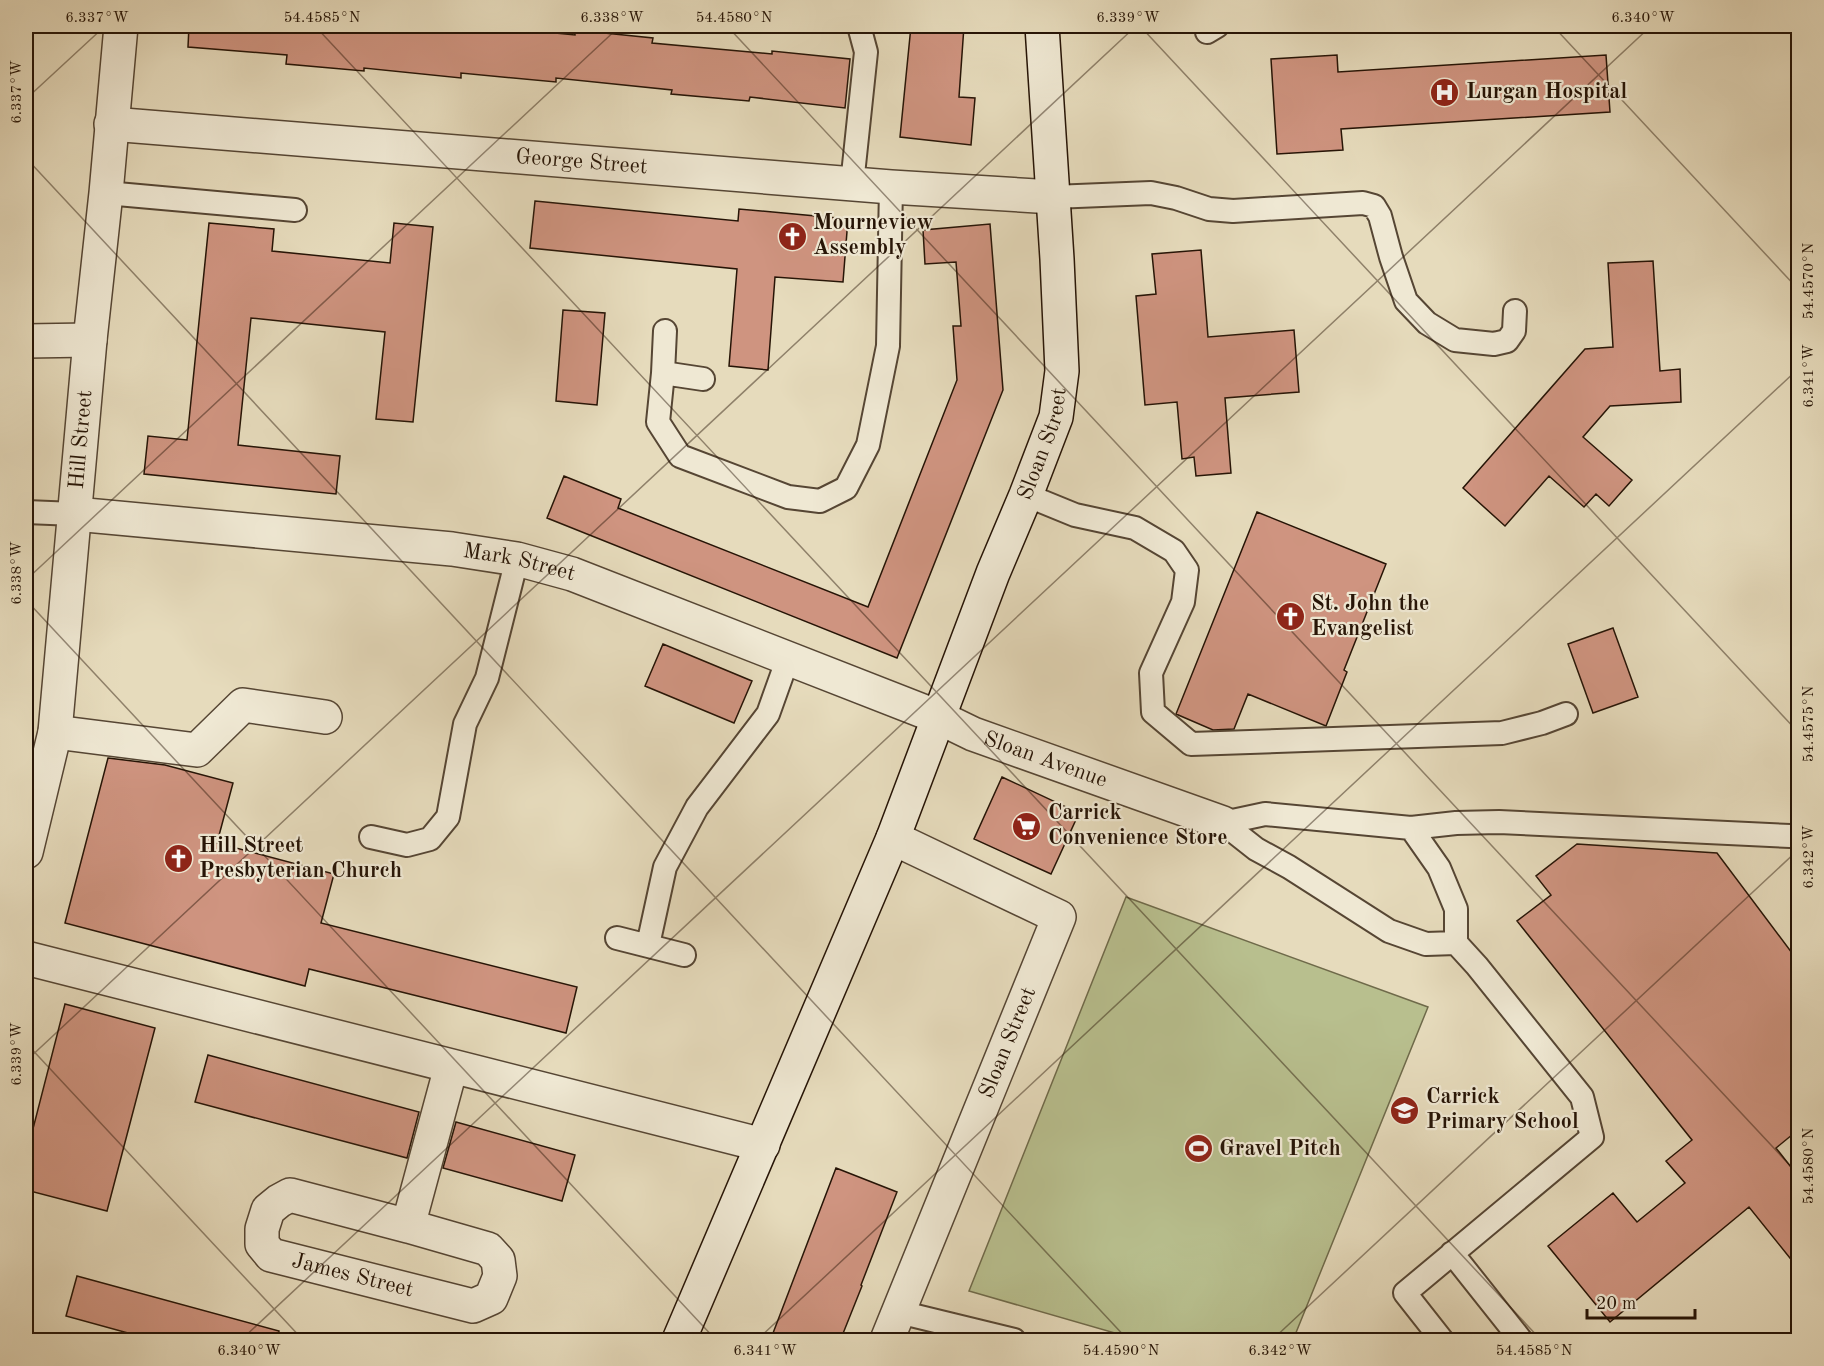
<svg xmlns="http://www.w3.org/2000/svg" width="1824" height="1366" viewBox="0 0 1824 1366" font-family="'Old Standard TT',serif">
<style>
.green{fill:#b8bf8e;stroke:#6f6a4a;stroke-width:1.5}
.building{fill:#cf9480;stroke:#261406;stroke-width:1.5}
.lines{fill:none;stroke-linecap:round;stroke-linejoin:round}
.lane-casing{stroke:#564634;stroke-width:26}
.street-casing{stroke:#564634;stroke-width:36}
.secondary-casing{stroke:#261406;stroke-width:36}
.lane{stroke:#efe8d3;stroke-width:22}
.street{stroke:#efe8d3;stroke-width:33}
.secondary{stroke:#efe8d3;stroke-width:33}
.ticks{fill:none;stroke:#261406;stroke-width:1.5;stroke-opacity:0.45}
.labels{text-anchor:middle;dominant-baseline:central;stroke-width:4.5;stroke-linejoin:round;paint-order:stroke}
.poi-label{font-size:22px;font-weight:bold;fill:#261406;stroke:#efe8d3;text-anchor:start}
.street-label{font-size:22px;fill:#261406;stroke:#efe8d3}
.neatline{fill:none;stroke:#261406;stroke-width:2}
.ticks-label{font-size:15px;text-anchor:middle;fill:#261406}
</style>
<rect width="100%" height="100%" fill="#e6dbbc"/>
<filter id="stains"><feTurbulence type="fractalNoise" baseFrequency=".00333" numOctaves="4"/><feColorMatrix values="0 0 0 0 .2 0 0 0 0 .09 0 0 0 0 .02 0 0 0 .5 -.17"/></filter>
<radialGradient id="worn" r=".72"><stop offset=".6" stop-color="#630" stop-opacity="0"/><stop offset="1" stop-color="#630" stop-opacity=".3"/></radialGradient>
<path class="green" d="M1126,897L1428,1007L1293,1340H1139L969,1291Z"/>
<path class="building" d="M189,26H430L482,30V26L575,35V30L653,38L652,43L772,54V51L850,59L845,108L750,97L749,101L671,94L672,90L556,78V82L461,73V78L364,68V71L286,64L287,55L188,47Z
M911,26H964L959,97L975,98L971,145L900,137Z
M1337,55L1338,72L1606,55L1610,112L1341,129L1343,150L1277,154L1271,59Z
M535,201L738,221L739,209L848,219L843,282L775,277L768,370L729,366L737,269L530,248Z
M209,223L274,229L272,251L390,263L394,223L433,227L413,422L376,419L385,332L251,318L238,445L340,456L336,494L144,474L148,436L187,440Z
M990,224L1003,390L897,658L547,518L564,476L621,499L618,508L868,607L957,380L953,326H961L956,262L925,264L923,230Z
M1201,250L1208,337L1294,330L1299,392L1225,398L1231,473L1196,476L1194,457L1182,459L1177,402L1145,405L1136,296L1156,294L1152,254Z
M1653,261L1660,371L1680,369L1681,402L1610,406L1583,437L1632,480L1609,506L1596,494L1584,507L1549,476L1505,526L1463,488L1585,349L1613,347L1608,263Z
M563,310L605,313L597,405L556,401Z
M1257,512L1386,564L1344,670L1347,672L1326,726L1248,694L1234,729L1213,730L1176,714Z
M1613,628L1638,697L1593,713L1568,644Z
M663,644L752,681L734,723L645,686Z
M108,758L165,765L233,783L217,843L334,874L321,923L577,987L566,1033L309,969L305,986L65,923Z
M1002,777L1079,813L1051,874L974,839Z
M1577,844L1717,853L1798,961V1130L1776,1148L1798,1176V1268L1749,1207L1610,1322L1548,1246L1613,1193L1637,1222L1685,1183L1666,1161L1692,1140L1517,921L1551,895L1536,876Z
M65,1004L155,1028L107,1211L26,1190V1156Z
M208,1055L419,1112L407,1158L195,1102Z
M456,1122L575,1155L562,1201L443,1168Z
M836,1168L897,1192L861,1285L862,1286L840,1341H770Z
M77,1276L279,1331L277,1341H157L66,1316Z"/>
<g class="lines">
<defs>
<path id="lane" d="M1207,32L1217,26
M852,184L866,52L859,26
M106,193L295,210
M1053,197L1151,193L1176,198L1209,209L1233,211L1363,203L1374,206L1380,216L1391,257L1406,301L1427,323L1455,340L1494,344L1507,341L1514,331L1515,311
M665,331L663,373L658,422L680,456L788,497L820,501L846,488L868,445L888,346L891,187
M663,373L703,379
M1026,495L1075,515L1135,528L1174,551L1187,570L1183,602L1151,673L1153,712L1191,744L1502,733L1542,723L1566,714
M26,512L75,514
M1223,823L1256,849L1289,867L1389,931L1426,944L1456,943L1477,966L1582,1097L1592,1137L1405,1293L1442,1340
M1223,823L1265,814L1411,828L1439,868L1456,909V943
M1411,828L1456,823L1499,822L1790,836
M371,837L407,845L430,839L448,817L465,724L487,678L517,559
M617,938L684,955
M648,945L665,867L697,807L768,714L788,658
M1452,1253L1521,1340
M899,1312L1014,1340"/>
<g id="street">
<path id="s1" d="M111,124L891,187L1053,197"/>
<path d="M26,341L90,340"/>
<path id="s2" d="M75,514L452,549L517,559L572,574L938,717L973,734L1223,823"/>
<path d="M55,732L197,750L243,705L325,717"/>
<path id="s3" d="M26,852L55,732L90,340L106,193L121,26"/>
<path d="M26,958L763,1145"/>
<path id="s4" d="M408,1226L290,1195L279,1201L268,1210L262,1229V1244L271,1255L473,1306L491,1298L500,1276L498,1260L488,1249L408,1226L451,1067"/>
<path id="s5" d="M887,1340L1059,917L893,838"/>
</g>
<g id="secondary">
<path id="s6" d="M679,1340L893,838L993,573L1026,495L1056,417L1062,371L1057,259L1042,26"/>
</g>
</defs>
<use href="#lane" class="lane-casing"/>
<use href="#street" class="street-casing"/>
<use href="#secondary" class="secondary-casing"/>
<use href="#lane" class="lane"/>
<use href="#street" class="street"/>
<use href="#secondary" class="secondary"/>
</g>
<path class="ticks" d="M315,26L1541,1340M727,26L1798,1174M1140,26L1798,732M1553,26L1798,289M26,99L105,26M26,158L1128,1340M26,580L620,26M26,600L716,1340M26,1043L303,1340M26,1061L1136,26M241,1340L1651,26M757,1340L1798,369M1272,1340L1798,850M1788,1340L1798,1331"/>
<defs>
<symbol id="hospital-disc" viewBox="-11 -11 22 22"><circle r="9.5" fill="#8f2418" stroke="#efe8d3"/><path d="M-5-5h3v3.5h4V-5h3V5h-3V1.5h-4V5h-3Z" fill="#fff"/></symbol>
<symbol id="church-disc" viewBox="-11 -11 22 22"><circle r="9.5" fill="#8f2418" stroke="#efe8d3"/><path d="M-1.2-6h2.4v3.5h3.3v2.4h-3.3V6h-2.4V-.1h-3.3v-2.4h3.3Z" fill="#fff"/></symbol>
<symbol id="supermarket-disc" viewBox="-11 -11 22 22"><circle r="9.5" fill="#8f2418" stroke="#efe8d3"/><path d="M-6-5.5h2.5l.6 2H6L4.5 2H-2.5L-4.4-4H-6ZM-1.5 3.2a1.3 1.3 0 1 0 .1 0ZM3 3.2a1.3 1.3 0 1 0 .1 0Z" fill="#fff"/></symbol>
<symbol id="school-disc" viewBox="-11 -11 22 22"><circle r="9.5" fill="#8f2418" stroke="#efe8d3"/><path d="M0-5L7-2L0 1L-7-2ZM-4 1L0 2.5L4 1V4Q0 6-4 4Z" fill="#fff"/></symbol>
<symbol id="stadium-disc" viewBox="-11 -11 22 22"><circle r="9.5" fill="#8f2418" stroke="#efe8d3"/><path d="M0-5a6.5 5 0 1 0 0 10a6.5 5 0 1 0 0-10ZM-3.5-1.8h7v3.6h-7Z" fill="#fff"/></symbol>
</defs>
<g fill-rule="evenodd">
<use href="#hospital-disc" x="1428" y="76" width="33" height="33"/>
<use href="#church-disc" x="776" y="220" width="33" height="33"/>
<use href="#church-disc" x="1274" y="600" width="33" height="33"/>
<use href="#supermarket-disc" x="1010" y="810" width="33" height="33"/>
<use href="#church-disc" x="162" y="842" width="33" height="33"/>
<use href="#school-disc" x="1388" y="1094" width="33" height="33"/>
<use href="#stadium-disc" x="1182" y="1132" width="33" height="33"/>
</g>
<g class="labels">
<g class="poi-label">
<text x="1466" y="92">Lurgan Hospital</text>
<text x="813" y="223">Mourneview<tspan x="813" dy="25">Assembly</tspan></text>
<text x="1311" y="604">St. John the<tspan x="1311" dy="25">Evangelist</tspan></text>
<text x="1048" y="813">Carrick<tspan x="1048" dy="25">Convenience Store</tspan></text>
<text x="199" y="846">Hill Street<tspan x="199" dy="25">Presbyterian Church</tspan></text>
<text x="1426" y="1097">Carrick<tspan x="1426" dy="25">Primary School</tspan></text>
<text x="1219" y="1149">Gravel Pitch</text>
</g>
<g class="street-label">
<text stroke="none"><textPath href="#s1" startOffset="472">George Street</textPath></text>
<text stroke="none"><textPath href="#s3" startOffset="417">Hill Street</textPath></text>
<text stroke="none"><textPath href="#s6" startOffset="968">Sloan Street</textPath></text>
<text stroke="none"><textPath href="#s2" startOffset="447">Mark Street</textPath></text>
<text stroke="none"><textPath href="#s2" startOffset="1010">Sloan Avenue</textPath></text>
<text stroke="none"><textPath href="#s5" startOffset="321">Sloan Street</textPath></text>
<text stroke="none"><textPath href="#s4" startOffset="282">James Street</textPath></text>
</g>
</g>
<rect width="1824" height="1366" fill="none" stroke="#e6dbbc" stroke-width="66"/>
<path d="M1587 1309v9h108v-9" fill="none" stroke="#261406" stroke-width="3"/>
<text x="1596" y="1309" font-size="18" fill="#261406" stroke="#efe8d3" stroke-width="4.5" paint-order="stroke">20 m</text>
<rect x="33" y="33" width="1758" height="1300" class="neatline"/>
<g class="ticks-label">
<text x="97" y="22">6.337°W</text>
<text x="322" y="22">54.4585°N</text>
<text x="612" y="22">6.338°W</text>
<text x="734" y="22">54.4580°N</text>
<text x="1128" y="22">6.339°W</text>
<text x="1643" y="22">6.340°W</text>
<text transform="translate(16 92) rotate(-90)" y="5">6.337°W</text>
<text transform="translate(1808 281) rotate(-90)" y="5">54.4570°N</text>
<text transform="translate(1808 376) rotate(-90)" y="5">6.341°W</text>
<text transform="translate(16 573) rotate(-90)" y="5">6.338°W</text>
<text transform="translate(1808 724) rotate(-90)" y="5">54.4575°N</text>
<text transform="translate(1808 857) rotate(-90)" y="5">6.342°W</text>
<text transform="translate(16 1054) rotate(-90)" y="5">6.339°W</text>
<text transform="translate(1808 1166) rotate(-90)" y="5">54.4580°N</text>
<text x="249" y="1355">6.340°W</text>
<text x="765" y="1355">6.341°W</text>
<text x="1121" y="1355">54.4590°N</text>
<text x="1280" y="1355">6.342°W</text>
<text x="1534" y="1355">54.4585°N</text>
</g>
<rect width="100%" height="100%" filter="url(#stains)"/>
<rect width="100%" height="100%" fill="url(#worn)"/>
</svg>
